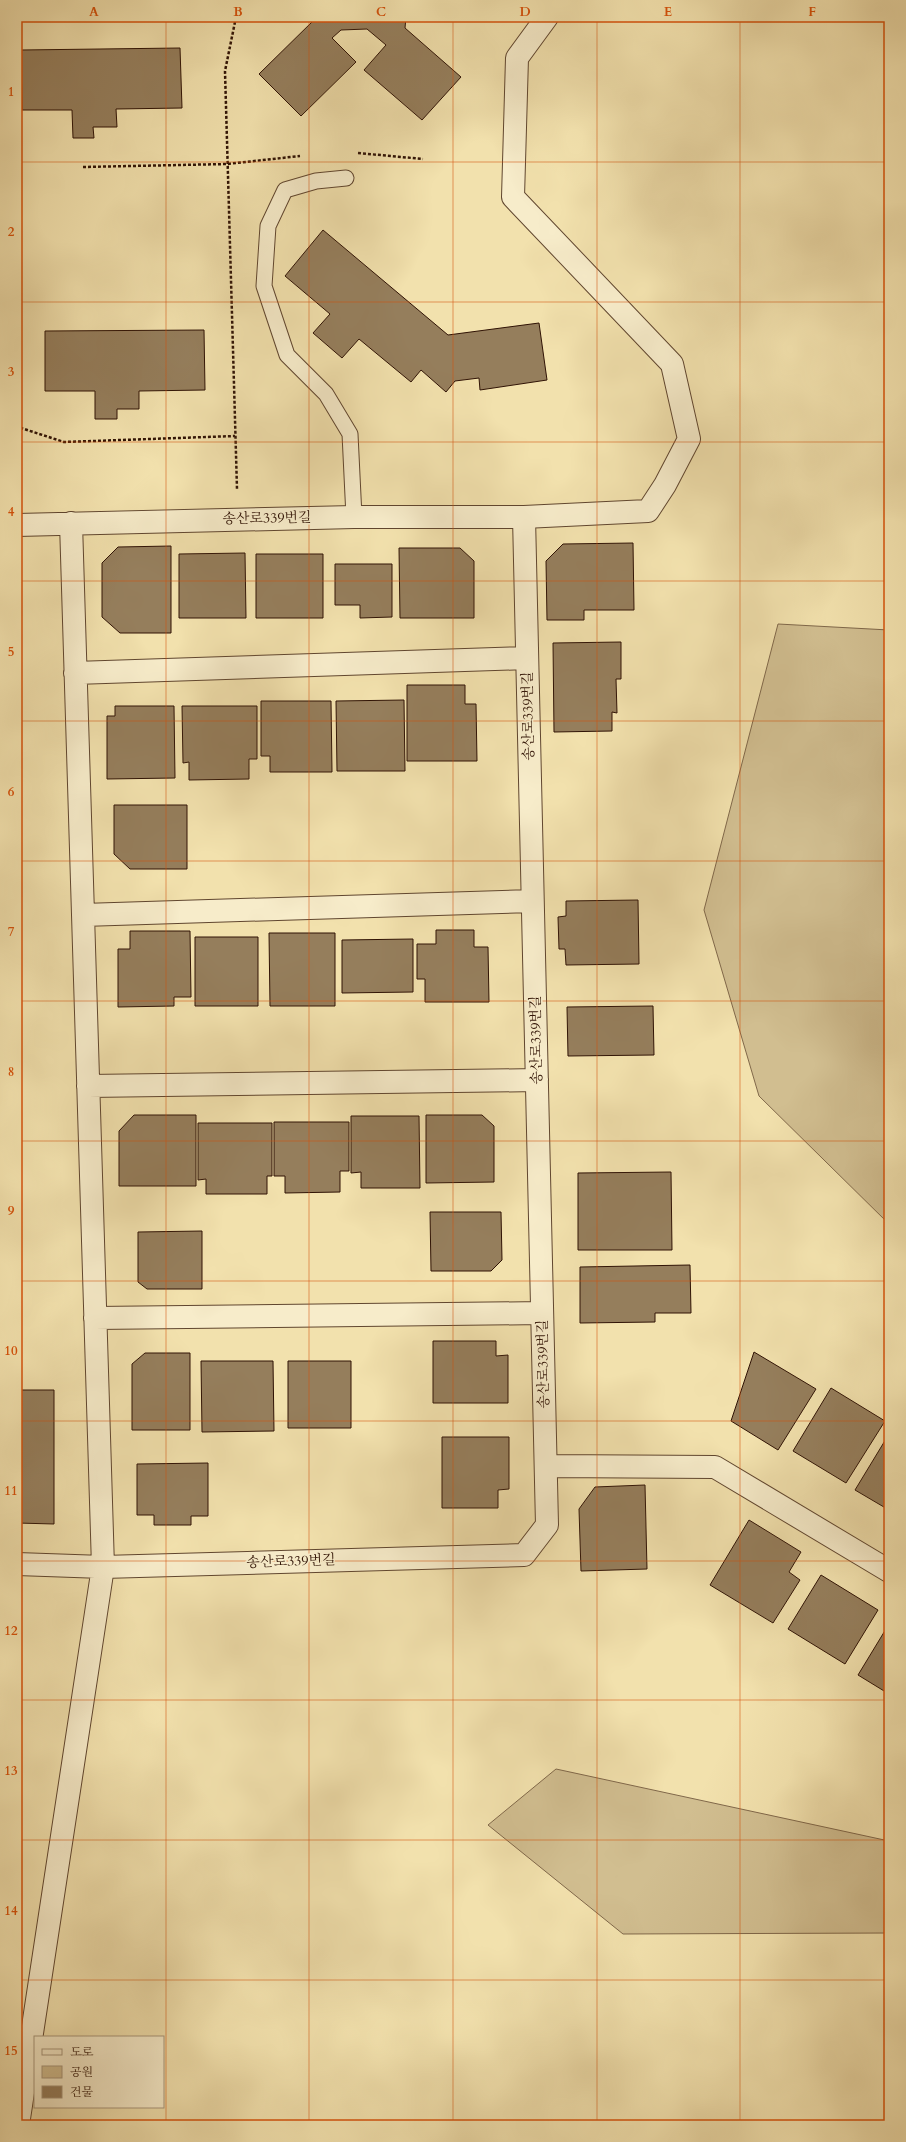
<svg xmlns="http://www.w3.org/2000/svg" width="906" height="2142" viewBox="0 0 906 2142" font-family="Cardo,'Noto Serif KR',serif">
<style>
.green{fill:#d1be90;stroke:#80684a}
.building{fill:#957e5c;stroke:#301305}
.lines{fill:none;stroke-linecap:round;stroke-linejoin:round}
.service-casing{stroke:#60462f;stroke-width:17}
.minor-casing{stroke:#60462f;stroke-width:24}
.path{stroke:#301305;stroke-width:2.5;stroke-dasharray:3 2;stroke-linecap:butt}
.service{stroke:#f7ecca;stroke-width:15}
.minor{stroke:#f7ecca;stroke-width:22}
.grid{fill:none;stroke:#d6520b;stroke-width:1;stroke-opacity:0.55}
.labels{text-anchor:middle;dominant-baseline:central;stroke-width:3;stroke-linejoin:round;paint-order:stroke}
.street-label{font-size:14px;fill:#301305;stroke:#f7ecca}
.neatline{fill:none;stroke:#d6520b;stroke-width:1.5}
.grid-label{font-size:13px;text-anchor:middle;font-weight:bold;fill:#d6520b}
</style>
<rect width="100%" height="100%" fill="#f2e1ad"/>
<filter id="stains"><feTurbulence type="fractalNoise" baseFrequency=".005" numOctaves="4"/><feColorMatrix values="0 0 0 0 .2 0 0 0 0 .09 0 0 0 0 .02 0 0 0 .5 -.17"/></filter>
<radialGradient id="worn" r=".72"><stop offset=".6" stop-color="#630" stop-opacity="0"/><stop offset="1" stop-color="#630" stop-opacity=".3"/></radialGradient>
<path class="green" d="M778,624L889,630V1224L759,1096L704,910Z
M556,1769L889,1841V1933L623,1934L488,1825Z"/>
<path class="building" d="M314,17H406L405,28L461,77L422,120L364,70L386,45L367,29L341,30L332,38L356,62L301,116L259,74L315,19Z
M180,48L182,108L116,109L117,127H93L94,138H73L72,110H22L21,50Z
M323,230L448,335L539,323L547,380L480,390L479,378L455,381L446,392L421,370L411,382L359,339L342,358L313,333L330,314L285,276Z
M204,330L205,390L139,391V409H117V419H95V391H45V331Z
M633,543L634,610H584V620H547L546,561L563,544Z
M171,546V633H120L102,617V563L118,547Z
M399,548H460L474,561V618H400Z
M245,553L246,618H179V554Z
M256,554H323V618H256Z
M335,564H392V617L360,618V605H335Z
M621,642V679H616L617,713L612,712V731L554,732L553,643Z
M407,685H465V704H476L477,761H407Z
M404,700L405,771H337L336,701Z
M261,701H331L332,772H270V756H261Z
M115,706H174L175,778L107,779V716H115Z
M182,706H257V759H249V779L189,780V762L183,763Z
M114,805H187V869H130L114,854Z
M638,900L639,964L566,965L565,949H559L558,917L566,916V901Z
M436,930H474V947H488L489,1002H425V979H417V944H436Z
M130,931H190L191,997H174V1006L118,1007V949H130Z
M269,933H335V1006H270Z
M195,937H258V1006H195Z
M413,939V992L342,993V940Z
M653,1006L654,1055L568,1056L567,1007Z
M134,1115H196V1186H119V1131Z
M426,1115H482L494,1126V1182L426,1183Z
M351,1116H419L420,1188H361V1172L351,1173Z
M274,1122H349V1171H340V1192L285,1193V1176H274Z
M198,1123H272V1176H267V1194H206V1179L198,1180Z
M671,1172L672,1250H578V1173Z
M430,1212H501L502,1260L491,1271H431Z
M202,1231V1289H147L138,1282V1232Z
M690,1265L691,1313H655V1322L580,1323V1267Z
M433,1341H496V1356L508,1355V1403H433Z
M754,1352L816,1389L778,1450L731,1421Z
M145,1353H190V1430H132V1364Z
M201,1361H273L274,1431L202,1432Z
M288,1361H351V1428H288Z
M831,1388L885,1421L846,1483L793,1451Z
M17,1390H54V1524L17,1523Z
M889,1434V1510L855,1490Z
M442,1437H509V1489L498,1490V1508H442Z
M208,1463V1516H191V1525H154V1515H137V1464Z
M645,1485L647,1569L581,1571L579,1509L595,1487Z
M749,1520L801,1552L789,1572L800,1580L773,1623L710,1585Z
M821,1575L878,1610L845,1664L788,1629Z
M889,1624V1694L858,1675Z"/>
<g class="lines">
<defs>
<path id="service" d="M346,178L316,181L285,190L268,226L264,286L287,355L326,394L350,434L354,517"/>
<path id="minor" d="M524,517L648,511L665,485L689,439L672,364L513,197L517,58L547,17
M17,525L354,517H524L547,1525L524,1555L103,1567L17,1564
M75,673L527,658
M83,915L532,901
M88,1086L537,1080
M95,1318L542,1313
M546,1466L715,1467L889,1571
M18,2125L103,1567L71,523"/>
</defs>
<use href="#service" class="service-casing"/>
<use href="#minor" class="minor-casing"/>
<path class="path" d="M236,17L225,71L237,489
M17,22L19,17
M358,153L423,159
M83,167L227,164L300,156
M17,418L21,428L64,442L235,436"/>
<use href="#service" class="service"/>
<use href="#minor" class="minor"/>
</g>
<path class="grid" d="M166,17V2125M309,17V2125M453,17V2125M597,17V2125M740,17V2125M17,162H889M17,302H889M17,442H889M17,581H889M17,721H889M17,861H889M17,1001H889M17,1141H889M17,1281H889M17,1421H889M17,1561H889M17,1700H889M17,1840H889M17,1980H889"/>
<g class="labels">
<g class="street-label">
<text transform="translate(267 518) rotate(-1)">송산로339번길</text>
<text transform="translate(528 716) rotate(-91)">송산로339번길</text>
<text transform="translate(536 1040) rotate(-91)">송산로339번길</text>
<text transform="translate(543 1364) rotate(-91)">송산로339번길</text>
<text transform="translate(291 1561) rotate(-2)">송산로339번길</text>
</g>
</g>
<rect width="906" height="2142" fill="none" stroke="#f2e1ad" stroke-width="44"/>
<rect x="34" y="2036" width="130" height="72" fill="#f7ecca" stroke="#a7957b"/>
<rect x="42" y="2049" width="20" height="6" fill="#f7ecca" stroke="#a7957b"/>
<text x="70" y="2056" font-size="12" fill="#301305">도로</text>
<rect x="42" y="2066" width="20" height="12" fill="#d1be90" stroke="#a7957b"/>
<text x="70" y="2076" font-size="12" fill="#301305">공원</text>
<rect x="42" y="2086" width="20" height="12" fill="#957e5c" stroke="#a7957b"/>
<text x="70" y="2096" font-size="12" fill="#301305">건물</text>
<rect x="22" y="22" width="862" height="2098" class="neatline"/>
<g class="grid-label">
<text x="94" y="16">A</text>
<text x="238" y="16">B</text>
<text x="381" y="16">C</text>
<text x="525" y="16">D</text>
<text x="668" y="16">E</text>
<text x="812" y="16">F</text>
<text x="11" y="96">1</text>
<text x="11" y="236">2</text>
<text x="11" y="376">3</text>
<text x="11" y="516">4</text>
<text x="11" y="656">5</text>
<text x="11" y="796">6</text>
<text x="11" y="936">7</text>
<text x="11" y="1076">8</text>
<text x="11" y="1215">9</text>
<text x="11" y="1355">10</text>
<text x="11" y="1495">11</text>
<text x="11" y="1635">12</text>
<text x="11" y="1775">13</text>
<text x="11" y="1915">14</text>
<text x="11" y="2055">15</text>
</g>
<rect width="100%" height="100%" filter="url(#stains)"/>
<rect width="100%" height="100%" fill="url(#worn)"/>
</svg>
